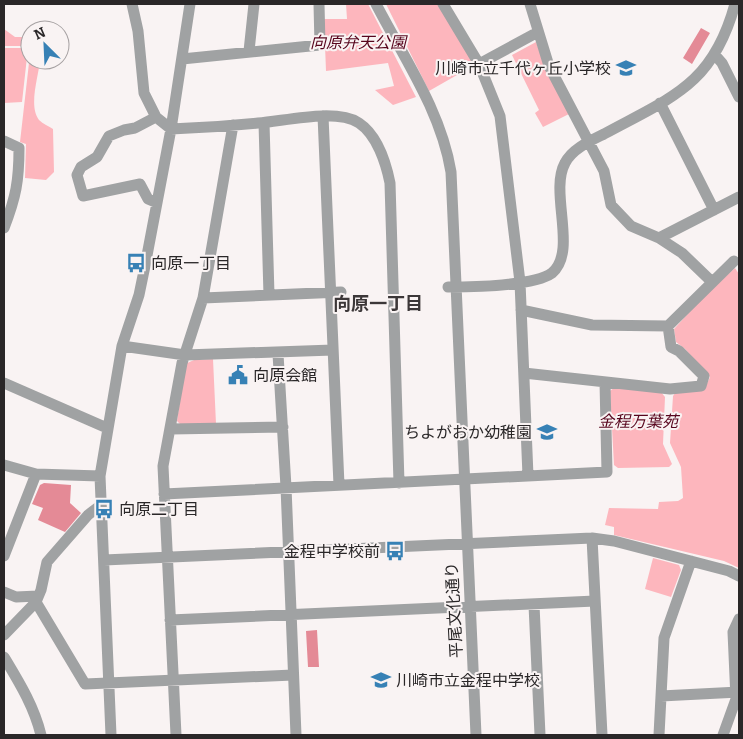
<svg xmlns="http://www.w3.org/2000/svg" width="743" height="739" viewBox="0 0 743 739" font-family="Bitter,'Noto Sans JP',serif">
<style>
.green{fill:#fdb6bd}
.water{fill:#e48a96}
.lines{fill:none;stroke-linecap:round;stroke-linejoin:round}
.minor{stroke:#a0a2a3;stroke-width:11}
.labels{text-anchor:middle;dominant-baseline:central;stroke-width:4;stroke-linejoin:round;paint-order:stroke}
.park-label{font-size:16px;font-style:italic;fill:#57051d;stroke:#f9f3f3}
.poi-label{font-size:16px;fill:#2a2728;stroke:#f9f3f3;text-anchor:start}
.street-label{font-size:16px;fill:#2a2728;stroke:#f9f3f3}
.neighbourhood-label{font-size:18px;font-weight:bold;fill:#3c3738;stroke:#f9f3f3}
</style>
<rect width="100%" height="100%" fill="#f9f3f3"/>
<path class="green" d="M346,4H368L416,97L393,105L375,90L394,86L388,63L326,71L324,19H347Z
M386,4H439L473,60L471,67L429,91Z
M4,29L15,37H30V46H4Z
M536,42L548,73L569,114L543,127L535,113L539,110L512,55Z
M4,48H28L22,102L4,103Z
M30,54V60H40C39,75 28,106 39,120C43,124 49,126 53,129L54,172L46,180L25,178L26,144L20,142Z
M735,268L739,274V568L724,561L614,535V527L605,525L609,508L658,509L659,502L678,501L683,498L681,467L670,443L673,396L676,392L704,390L710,377L685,349L676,342L674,329L705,295Z
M213,359L216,424L181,425L177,421L185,364L194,360Z
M615,387L661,392L665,397L663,444L672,464L669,467L618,468L614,465L610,391Z
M653,558L679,565L681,570L671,597L645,589Z"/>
<path class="water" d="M701,28L710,33L692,64L683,58Z
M44,483L71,485L70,503L81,513L65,532L38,520L43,508L32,504L40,485Z
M317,630L319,667H308L306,631Z"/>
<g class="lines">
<path class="minor" d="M132,4L138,31L144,93L156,117L171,129C200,128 229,126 258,123C285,121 336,108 359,123C377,135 386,163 390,183L399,483
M376,4C404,58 441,111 451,172L476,735
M443,4L479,64L500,116L520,282L528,476
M530,4L549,66L604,171L611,205L631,226L659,238L682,253L711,281
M249,51L254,4
M715,55L722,63L739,97
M182,59L320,45L319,4
M479,64L538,32
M660,103L714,210
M323,116L339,485
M264,123L269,295
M4,141L19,148C19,181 16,197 4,228
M155,202L148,199L140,184L83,196L77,175L81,167L97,157L109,136L124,130L135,128L156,117
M659,238L739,197
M448,287C472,287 534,286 552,273C578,251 549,192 565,163C572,149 590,141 604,134C672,97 713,85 735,4
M203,298L341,292
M521,310L592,325L668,326L734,261
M122,346L185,355L333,350
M278,354L286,487L296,735
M524,373L670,389L701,386L704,376L679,351L671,347L668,326
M4,383L107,428
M171,429L283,427
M4,465L36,474L100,476
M164,494L607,472L605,382
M592,538L602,735
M4,556L36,474
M104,560L592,538L614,541L729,571L739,576
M4,592L16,597L38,596
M36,602L85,684L293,675
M534,605L540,735
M170,620L595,601
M4,635L36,602L41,590L47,562L88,515L101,505
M4,657C19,682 34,706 41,735
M661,696L739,692
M111,735L100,476L122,346L139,295L145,266L171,129L190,4
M176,735L163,466L182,363L203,298L233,125
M659,735L664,638L691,561
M723,735L736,699L733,632L739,619"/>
</g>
<defs>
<symbol id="school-bare" viewBox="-9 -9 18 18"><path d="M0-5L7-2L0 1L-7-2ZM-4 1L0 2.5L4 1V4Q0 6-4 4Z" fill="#3781b5" stroke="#f9f3f3" stroke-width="2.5" paint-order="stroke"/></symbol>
<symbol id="bus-bare" viewBox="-9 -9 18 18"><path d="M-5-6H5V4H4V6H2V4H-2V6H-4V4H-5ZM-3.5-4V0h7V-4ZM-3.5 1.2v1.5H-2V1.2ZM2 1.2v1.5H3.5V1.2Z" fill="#3781b5" stroke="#f9f3f3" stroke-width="2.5" paint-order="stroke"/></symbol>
<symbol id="civic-bare" viewBox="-9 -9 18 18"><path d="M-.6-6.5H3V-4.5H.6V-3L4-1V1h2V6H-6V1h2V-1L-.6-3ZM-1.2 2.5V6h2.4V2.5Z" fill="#3781b5" stroke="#f9f3f3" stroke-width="2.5" paint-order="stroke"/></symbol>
</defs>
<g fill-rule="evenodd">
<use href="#school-bare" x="612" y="54" width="28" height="28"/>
<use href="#bus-bare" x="122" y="249" width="28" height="28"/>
<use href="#civic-bare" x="224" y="361" width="28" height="28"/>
<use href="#school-bare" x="533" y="418" width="28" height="28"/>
<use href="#bus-bare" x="90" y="495" width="28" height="28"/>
<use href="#bus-bare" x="381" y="537" width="28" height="28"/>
<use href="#school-bare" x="367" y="666" width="28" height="28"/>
</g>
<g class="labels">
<g class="park-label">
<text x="358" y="42">向原弁天公園</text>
<text x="638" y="421">金程万葉苑</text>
</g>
<g class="poi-label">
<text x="611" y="68" text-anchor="end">川崎市立千代ヶ丘小学校</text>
<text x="151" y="263">向原一丁目</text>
<text x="253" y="375">向原会館</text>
<text x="532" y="432" text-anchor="end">ちよがおか幼稚園</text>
<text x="119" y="509">向原二丁目</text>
<text x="380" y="551" text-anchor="end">金程中学校前</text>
<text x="396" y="680">川崎市立金程中学校</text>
</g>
<g class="street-label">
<text transform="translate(454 610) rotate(-93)">平尾文化通り</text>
</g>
<g class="neighbourhood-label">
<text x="378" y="304">向原一丁目</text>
</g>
</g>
<rect width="743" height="739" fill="none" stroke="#2a2728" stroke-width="10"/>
<g transform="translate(45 45) rotate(336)"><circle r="24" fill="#f9f3f3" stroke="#a6a1a2"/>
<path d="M0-4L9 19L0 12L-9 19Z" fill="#3781b5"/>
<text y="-8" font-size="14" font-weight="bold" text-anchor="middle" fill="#2a2728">N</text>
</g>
</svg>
